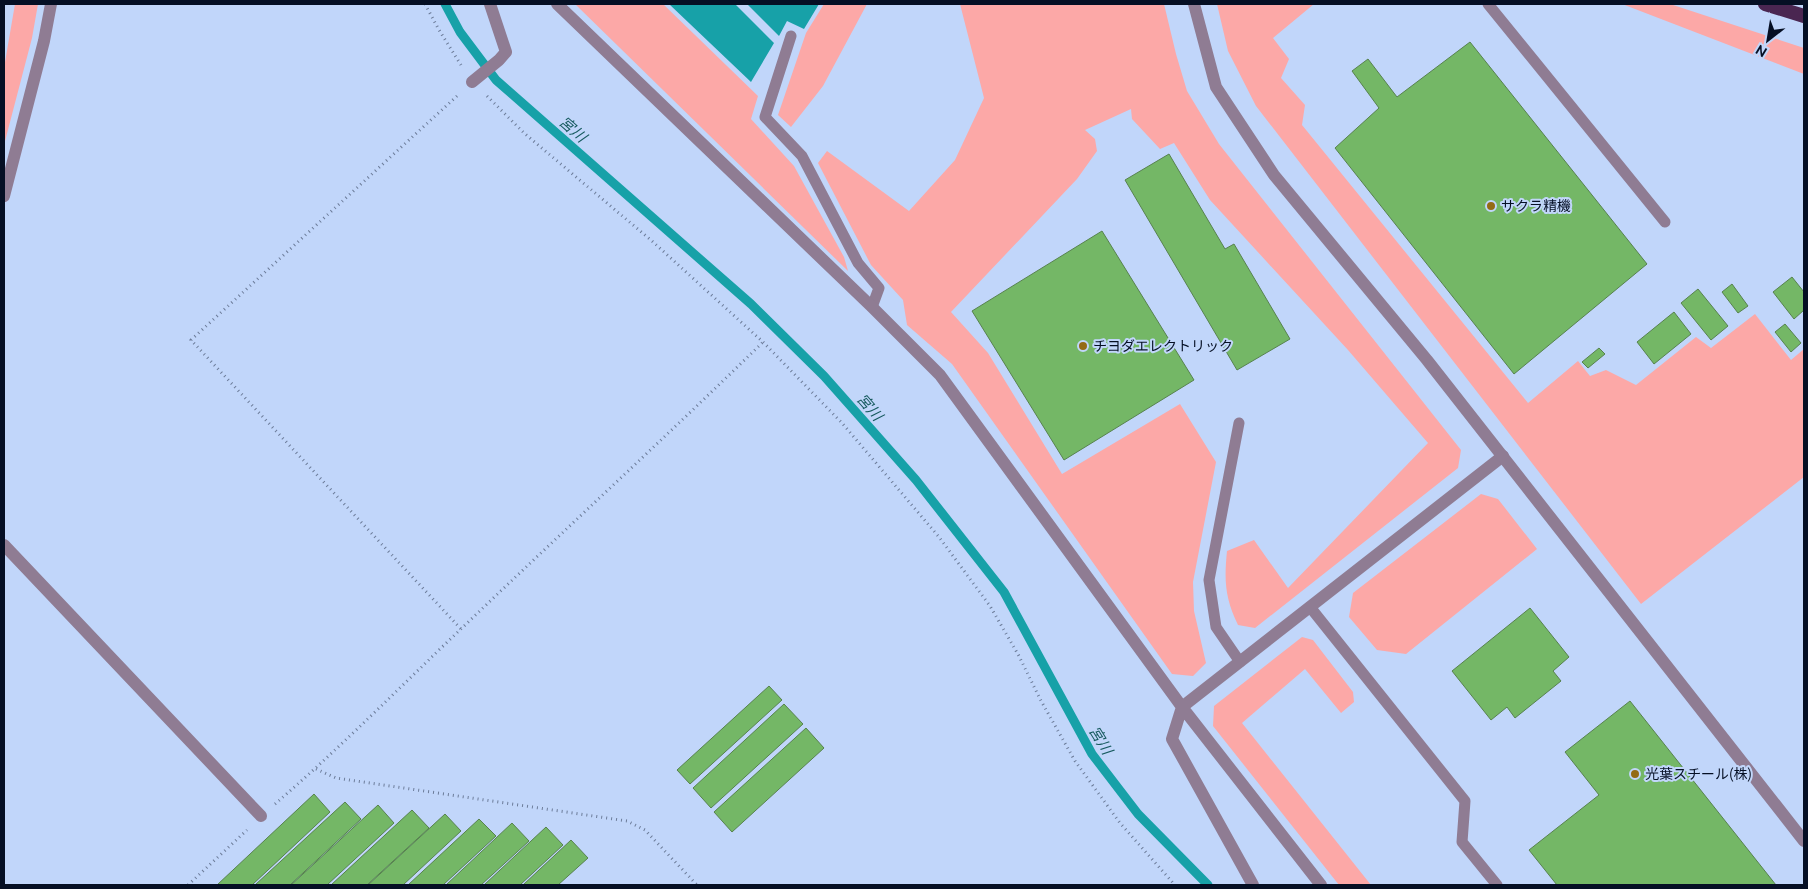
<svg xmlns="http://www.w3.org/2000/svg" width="1808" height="889" viewBox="0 0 1808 889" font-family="Ubuntu,'Noto Sans JP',sans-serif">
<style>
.green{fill:#fca8a7}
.water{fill:#17a1a8}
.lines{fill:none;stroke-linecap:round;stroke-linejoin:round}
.stream{stroke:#17a1a8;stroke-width:9}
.building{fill:#74b766;stroke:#57824e}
.path{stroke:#6c7c99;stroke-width:3;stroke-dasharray:1 4;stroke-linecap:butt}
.service{stroke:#8f7c93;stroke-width:11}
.minor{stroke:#8f7c93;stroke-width:12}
.tertiary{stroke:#8f7c93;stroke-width:12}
.trunk{stroke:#4a2651;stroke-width:14}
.poi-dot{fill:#946b15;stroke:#c1d6fa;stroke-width:2}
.labels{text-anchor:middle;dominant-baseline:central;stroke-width:4;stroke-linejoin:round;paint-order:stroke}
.poi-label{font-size:14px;fill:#050f24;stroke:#c1d6fa;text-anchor:start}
.water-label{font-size:15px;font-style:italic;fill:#165a5e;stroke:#c1d6fa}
</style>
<rect width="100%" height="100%" fill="#c1d6fa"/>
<path class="green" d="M15,4H38L32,38L4,145V68Z
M575,4H663L758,96L751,119L794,166L844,257L848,271Z
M824,4H867L823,86L791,127L778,115L806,33Z
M960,4H1164L1176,54L1187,91L1219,144L1461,450L1458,468L1255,628L1238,625C1225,598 1224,581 1227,551L1254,540L1288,588L1428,443L1348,350L1210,200L1174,143L1160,149L1132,119L1131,109L1085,130L1095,139L1097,151L1077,179L951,312L988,353L1062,474L1180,404L1216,462L1193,582L1194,611L1206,663L1193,676L1172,674L952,364L907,325L903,300L871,265L818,163L827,151L909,211L955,160L984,98Z
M1217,4H1314L1273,38L1289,59L1281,78L1305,105L1302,125L1528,403L1578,361L1590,376L1606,370L1636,385L1696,337L1711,348L1755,314L1791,360L1804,349V477L1641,604L1256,106L1228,51Z
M1622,4H1670L1804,48V74Z
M1481,494L1498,499L1537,549L1406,654L1377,650L1349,617L1353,593Z
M1302,637L1313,640L1353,692L1354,702L1341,713L1305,669L1242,723L1371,885H1339L1213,726L1214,706Z"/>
<path class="water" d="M669,4H735L774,43L751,82Z
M747,4H819L804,29L787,21L779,36Z"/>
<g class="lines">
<path class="stream" d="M445,4L460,32L496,80L751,304L824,376L916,480L1004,592L1092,754L1138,814L1208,885"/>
</g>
<path class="building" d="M1470,42L1647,264L1514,374L1335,148L1379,108L1352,71L1368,59L1397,97Z
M1169,154L1225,249L1234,244L1290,339L1237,370L1125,180Z
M1102,231L1194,380L1064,460L972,311Z
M1792,277L1804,292V310L1794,319L1773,292Z
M1732,284L1748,306L1738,313L1722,292Z
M1698,289L1728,326L1711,340L1681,303Z
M1674,312L1691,334L1654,364L1637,342Z
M1785,324L1801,343L1791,352L1775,332Z
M1599,348L1605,354L1588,368L1582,362Z
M1530,608L1569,657L1553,671L1561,681L1515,718L1507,707L1491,720L1452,671Z
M769,686L782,700L690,784L677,770Z
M1630,701L1776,885H1557L1529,850L1599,795L1565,752Z
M784,704L803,724L711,808L693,788Z
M806,728L824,748L732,832L714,812Z
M314,794L330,812L252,885H217Z
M345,802L361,819L290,885H255Z
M378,805L394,823L327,885H291Z
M412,810L429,828L367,885H331Z
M445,814L461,831L403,885H368Z
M479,819L496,836L443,885H408Z
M512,823L529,841L481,885H446Z
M546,827L563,845L520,885H484Z
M571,840L588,858L558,885H523Z"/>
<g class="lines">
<path class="path" d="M425,4L439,30L461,65
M457,96L191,340L461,629
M487,96L524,133L652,241L763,342L842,423L939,537L990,606L1019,656L1040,699L1075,761L1120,823L1175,885
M316,769L336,778L627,821L645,830L697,885
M275,804C340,748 400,687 462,628C562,532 664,439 763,342
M188,885L247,830"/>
<path class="service" d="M1488,4L1665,222
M791,36L765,117L802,156L858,263L879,288L872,307
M1239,423L1209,580L1216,627L1240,662
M1310,607L1465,801L1462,842L1497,885"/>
<path class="minor" d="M557,4L872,307L940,375L1182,707L1503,456
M472,82L499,60L506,52L490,4
M4,196L44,41L51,4
M4,545L261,816
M1253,885L1172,739L1182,707L1321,885"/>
<path class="tertiary" d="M1194,4L1216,87L1274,175L1427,360L1804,841"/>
<path class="trunk" d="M1765,4L1804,16"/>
</g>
<g class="poi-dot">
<circle cx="1491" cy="206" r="5"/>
<circle cx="1083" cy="346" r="5"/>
<circle cx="1635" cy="774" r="5"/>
</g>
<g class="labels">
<g class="poi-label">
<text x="1501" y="206">サクラ精機</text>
<text x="1093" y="346">チヨダエレクトリック</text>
<text x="1645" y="774">光葉スチール(株)</text>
</g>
<g class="water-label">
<text transform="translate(573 129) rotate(41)">宮川</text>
<text transform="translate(870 407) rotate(49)">宮川</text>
<text transform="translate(1101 740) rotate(58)">宮川</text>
</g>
</g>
<rect width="1808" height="889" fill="none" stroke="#050f24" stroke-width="10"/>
<g transform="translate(1768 40) rotate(211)" stroke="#c1d6fa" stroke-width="4" paint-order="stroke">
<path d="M0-4L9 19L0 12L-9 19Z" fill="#050f24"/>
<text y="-8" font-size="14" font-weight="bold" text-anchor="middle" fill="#050f24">N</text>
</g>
</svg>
